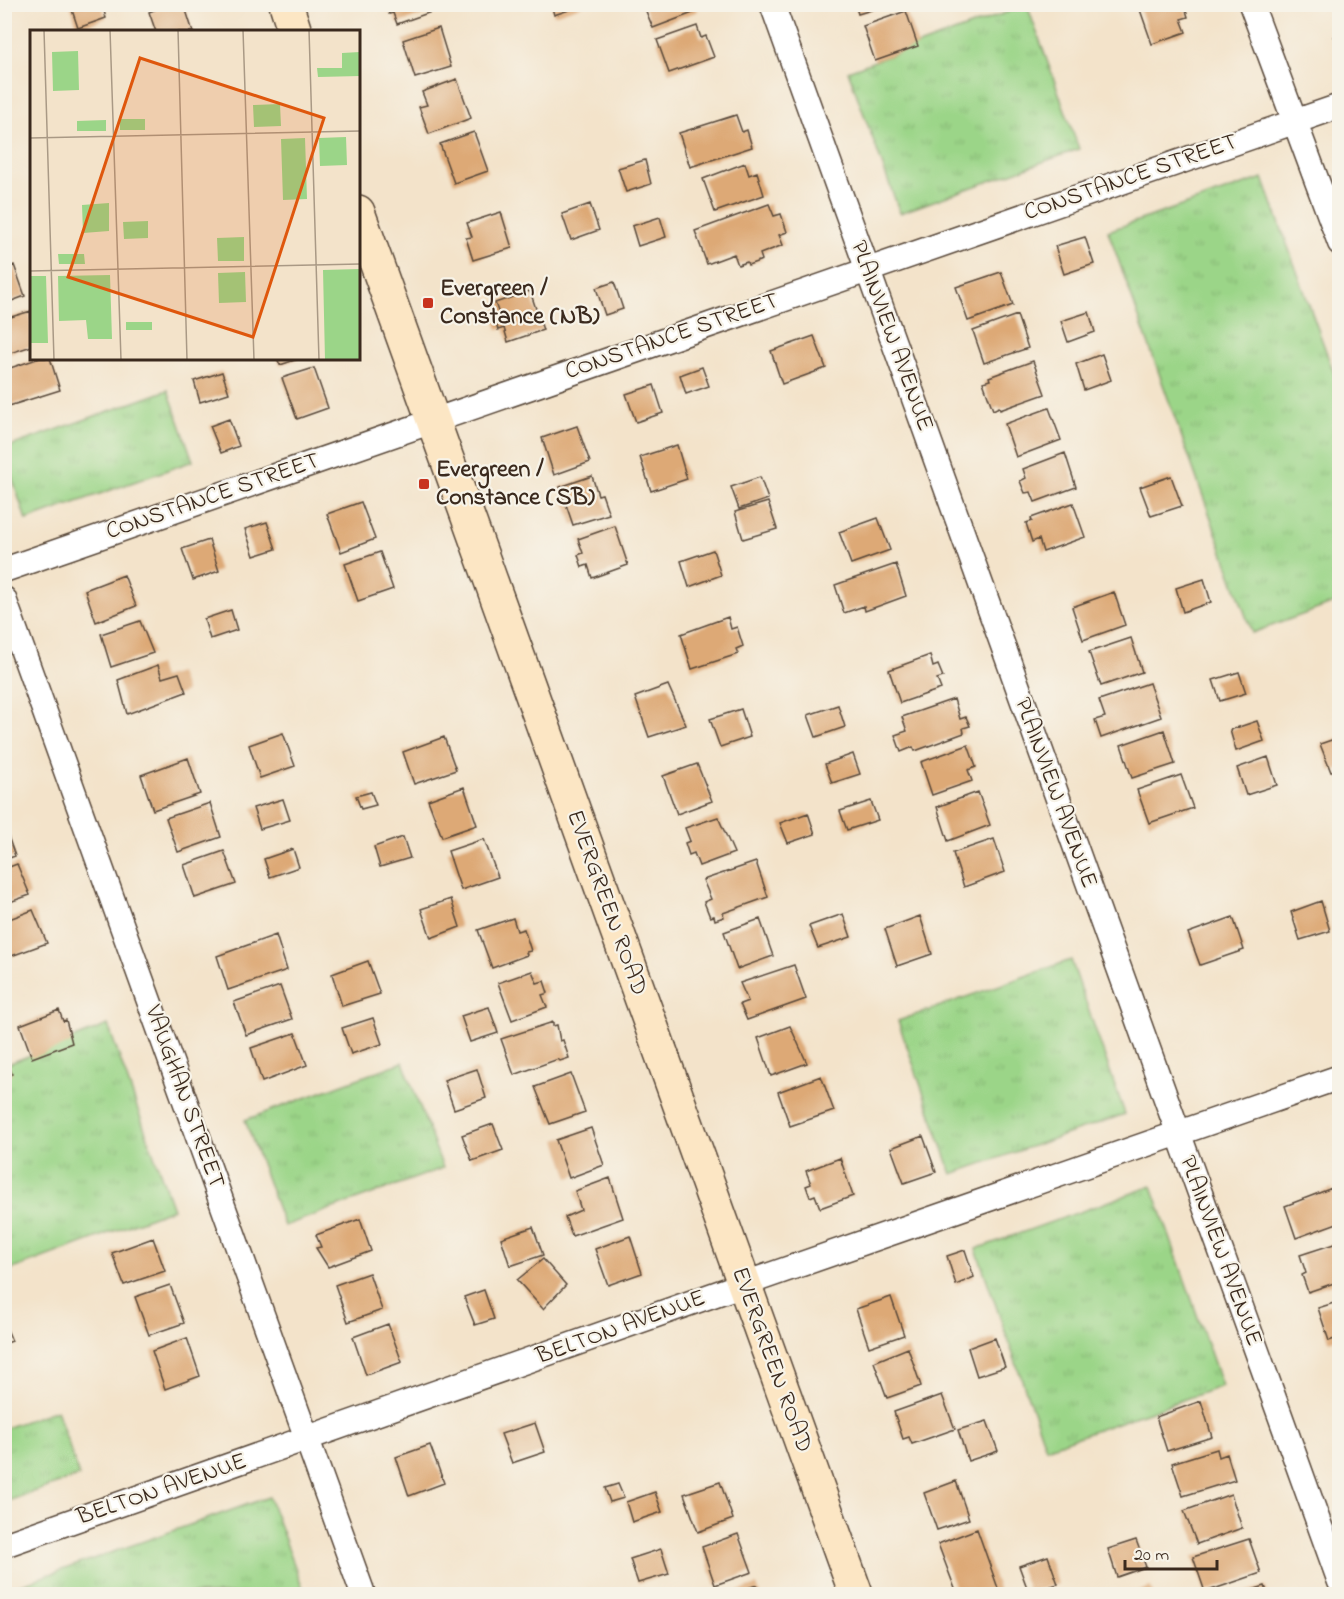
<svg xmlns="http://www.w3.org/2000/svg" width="1344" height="1599" viewBox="0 0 1344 1599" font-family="'Indie Flower',sans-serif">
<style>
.grass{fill:url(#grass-tufts);stroke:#6b8053;stroke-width:1.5}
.building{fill:#dda976}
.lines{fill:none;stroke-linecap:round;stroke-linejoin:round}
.street-casing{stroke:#574638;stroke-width:27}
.secondary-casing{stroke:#574638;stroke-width:36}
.street{stroke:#fff;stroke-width:24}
.secondary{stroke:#fce6c4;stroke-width:33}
.poi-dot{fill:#c8321e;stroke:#f7f3e8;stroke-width:2}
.labels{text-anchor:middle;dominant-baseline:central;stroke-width:4.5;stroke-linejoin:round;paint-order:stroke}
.street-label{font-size:24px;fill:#3b2a1e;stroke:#f7f3e8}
.poi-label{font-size:24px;font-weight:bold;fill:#3b2a1e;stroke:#f7f3e8;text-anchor:start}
.inset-road{fill:none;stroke:#a99985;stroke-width:1.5}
.view{fill:#df570d;fill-opacity:0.15;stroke:#df570d;stroke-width:3}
.inset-edge{fill:none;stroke:#3b2a1e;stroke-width:3}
</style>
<defs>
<pattern id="grass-tufts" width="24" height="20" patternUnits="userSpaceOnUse" patternTransform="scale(1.5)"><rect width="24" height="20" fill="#9bd588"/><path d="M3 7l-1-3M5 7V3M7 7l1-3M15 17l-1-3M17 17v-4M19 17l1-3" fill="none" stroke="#86b775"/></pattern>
</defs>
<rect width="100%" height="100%" fill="#f7f3e8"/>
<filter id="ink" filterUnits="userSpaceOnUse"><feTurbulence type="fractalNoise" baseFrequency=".0167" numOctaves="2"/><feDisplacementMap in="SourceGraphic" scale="12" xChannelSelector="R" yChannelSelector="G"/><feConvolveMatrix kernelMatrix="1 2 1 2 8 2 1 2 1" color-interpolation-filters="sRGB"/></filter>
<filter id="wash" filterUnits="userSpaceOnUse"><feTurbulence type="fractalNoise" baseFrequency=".008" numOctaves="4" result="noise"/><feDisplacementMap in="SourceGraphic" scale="24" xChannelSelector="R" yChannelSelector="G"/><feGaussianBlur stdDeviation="1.35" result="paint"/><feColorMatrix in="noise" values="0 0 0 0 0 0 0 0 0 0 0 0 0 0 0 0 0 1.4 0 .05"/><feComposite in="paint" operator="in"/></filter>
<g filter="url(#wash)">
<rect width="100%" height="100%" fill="#f3e3ca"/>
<path class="grass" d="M1027,5L1079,149L900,213L848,71Z
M1263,178L1339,387L1340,601L1252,633L1108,231Z
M168,390L193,461L26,520L5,456V448Z
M1071,960L1125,1114L952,1174L898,1021Z
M108,1025L173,1209L5,1272V1065Z
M403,1062L443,1168L284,1226L245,1120Z
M1152,1186L1222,1386L1046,1448L976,1249Z
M57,1410L79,1476L5,1502V1428Z
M269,1497L305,1594H5V1590Z"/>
<g id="blocks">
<path class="building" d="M70,4H102L106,18L78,28Z
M169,4H184L193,32H156L149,12Z
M551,4H584V5L554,15Z
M643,4H695L698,11L653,28Z
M855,4H887L888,5L858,14Z
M1138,4H1184L1188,17L1181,19L1186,32L1152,44Z
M385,5H428L431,12L397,24L393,13L389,14Z
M906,11L918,46L875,61L863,26Z
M697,26L701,38L706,36L714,57L669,73L657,40Z
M439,28L451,67L415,78L403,40Z
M1340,34V49H1339L1334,36Z
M457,79L471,118L429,134L419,107L427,105L422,92Z
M736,115L742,132L747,130L752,147L690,167L679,133Z
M474,132L488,171L454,183L440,144Z
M645,160L651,184L626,192L618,168Z
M745,163L749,175L757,172L764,195L715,212L703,179Z
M590,204L599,230L571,240L562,214Z
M769,204L774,216L781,214L787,232L779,235L783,245L760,254L762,260L748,265L747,262L738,265L734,254L707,264L695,231Z
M501,212L512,248L473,260L466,238L472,237L467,223Z
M660,217L666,237L638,246L632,226Z
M1085,237L1094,264L1064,274L1055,246Z
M14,265L25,296L4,304V269Z
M1001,272L1013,305L968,321L956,287Z
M614,282L623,309L605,315L596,288Z
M530,291L543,330L508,342L504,328L498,330L495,319L500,317L495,303Z
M31,311L32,346L4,355V319Z
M1089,312L1095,332L1068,342L1061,321Z
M1017,315L1028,348L984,363L973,331Z
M814,336L826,368L782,384L771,351Z
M1102,354L1111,380L1084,390L1076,364Z
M40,358H50L60,390L9,406L4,391V370Z
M277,358H298V359L280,365Z
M1033,361L1045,394L1000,410L999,407L993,410L983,382L990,380L989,377Z
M702,367L709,386L686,394L680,375Z
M314,368L328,408L297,419L282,378Z
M222,372L229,393L200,402L194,381Z
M654,385L663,413L636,422L626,394Z
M1049,408L1061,440L1016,457L1005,424Z
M229,419L239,446L221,453L210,426Z
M577,426L590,462L554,475L542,438Z
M677,445L687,479L651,491L640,457Z
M1065,453L1076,487L1035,502L1031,492L1025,493L1020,481L1026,478L1023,469Z
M592,476L598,495L602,494L609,514L573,525L560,487Z
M1171,476L1182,506L1151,516L1140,487Z
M760,477L768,499L739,509L731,487Z
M361,502L375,539L341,552L327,514Z
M768,502L777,529L743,539L735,512Z
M1073,503L1085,537L1043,552L1039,539L1032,542L1026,523L1032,521L1031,518Z
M878,518L890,550L851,564L839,532Z
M267,522L276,549L254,556L245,529Z
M615,526L628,565L592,578L588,565L582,567L578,555L583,553L578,539Z
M209,540L219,571L193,580L182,549Z
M713,550L721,575L689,587L681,561Z
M380,552L393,589L358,601L345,564Z
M896,564L906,596L865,611L864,606L844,613L835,585Z
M124,575L136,606L96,622L85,590Z
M1204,579L1211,602L1183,612L1176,588Z
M1114,592L1125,625L1083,640L1072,607Z
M231,610L237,630L210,639L204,619Z
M728,617L731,629L737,627L743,646L736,649L738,654L692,669L681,634Z
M140,621L153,653L111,667L101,634Z
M1131,638L1142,672L1101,686L1089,652Z
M930,655L933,667L938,665L943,677L937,679L941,689L900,703L889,670Z
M158,665L162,678L179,673L186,692L127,714L118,680Z
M1239,672L1246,693L1220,701L1213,680Z
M1149,683L1161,717L1101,738L1095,720L1105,717L1099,700Z
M668,685L686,725L649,737L635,697Z
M954,699L960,719L966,717L970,726L963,728L964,733L915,751L913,747L901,752L895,735L907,731L902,717Z
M838,705L845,727L816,737L808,715Z
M741,709L750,737L720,747L710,719Z
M1257,721L1264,741L1236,751L1230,730Z
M1164,730L1175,764L1132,778L1121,745Z
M283,733L295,766L260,778L249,745Z
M444,737L456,770L414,784L403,752Z
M1340,737V769L1331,772L1320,744Z
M968,745L976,767L968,770L972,781L932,795L921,762Z
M853,754L860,774L832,783L825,764Z
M1268,757L1277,785L1246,795L1237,768Z
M188,758L200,794L153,810L141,775Z
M697,764L712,801L677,814L663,776Z
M1181,775L1193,808L1149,823L1137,790Z
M464,787L477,825L442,837L428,800Z
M371,792L376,805L361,809L356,796Z
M978,792L990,825L948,841L937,807Z
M283,799L290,820L260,829L253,808Z
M871,801L878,820L847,830L840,811Z
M210,803L221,837L178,852L166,818Z
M808,813L815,834L788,843L780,823Z
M718,817L734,853L699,866L694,853L689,855L685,843L690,841L685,828Z
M4,825L15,856L4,860Z
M403,837L410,858L380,867L374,847Z
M484,839L498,877L461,890L448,851Z
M994,839L1005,872L964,887L953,853Z
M293,849L299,867L270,877L264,859Z
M224,851L236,884L195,898L184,865Z
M756,862L768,897L723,913L724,917L715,920L714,916L710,917L704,902L711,899L703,880Z
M17,864L30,895L4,904V869Z
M451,899L460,927L431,938L421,909Z
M1321,901L1330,931L1300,940L1291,912Z
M33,910L47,943L6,958L4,921Z
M843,914L851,937L818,948L809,926Z
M920,916L932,954L897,966L885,929Z
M1233,917L1244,950L1200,965L1188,933Z
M513,918L517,931L524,929L531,951L526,952L527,955L492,968L478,930Z
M760,919L773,956L737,969L724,932Z
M276,935L287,970L228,990L217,956Z
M368,961L380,994L342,1006L332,974Z
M794,965L806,999L747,1020L740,1004L748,1001L740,983Z
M532,971L537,983L544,981L548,993L542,995L547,1007L512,1020L498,983Z
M280,986L292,1019L246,1035L234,1002Z
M489,1007L498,1033L470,1042L461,1016Z
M59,1010L63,1021L66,1020L72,1043L32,1058L20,1025Z
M373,1018L382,1044L351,1054L342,1028Z
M553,1022V1026L557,1025L560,1041L563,1040L569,1058L560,1061L558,1059L514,1075L501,1039Z
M790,1026L807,1063L771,1076L758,1038Z
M295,1033L307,1065L262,1082L251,1048Z
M4,1054L12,1074L4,1077Z
M477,1069L486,1098L454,1109L444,1080Z
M571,1074L585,1112L550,1124L535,1087Z
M821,1076L834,1111L790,1126L778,1092Z
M493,1124L503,1150L472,1161L462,1135Z
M591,1128L604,1165L569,1178L556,1140Z
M923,1136L936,1172L904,1183L891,1148Z
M840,1158L853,1196L820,1208L815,1195L810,1197L806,1186L811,1184L806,1171Z
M610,1178L623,1218L572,1236L565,1217L581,1210L575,1191Z
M1332,1188L1340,1209V1222L1296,1238L1285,1206Z
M360,1219L371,1251L328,1267L316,1248L321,1247L316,1235Z
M533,1227L543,1255L510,1266L501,1238Z
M630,1236L642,1273L608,1285L595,1249Z
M153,1238L165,1271L124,1285L112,1253Z
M1340,1242V1281L1308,1292L1302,1275L1306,1273L1300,1255Z
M965,1250L974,1277L956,1285L947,1256Z
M543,1259L566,1285L543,1309L517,1280Z
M369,1273L382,1310L348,1322L335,1285Z
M170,1285L184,1323L149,1335L135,1297Z
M484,1290L494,1319L475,1325L464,1297Z
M891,1297L904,1335L869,1347L856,1309Z
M1340,1301V1337L1329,1341L1318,1308Z
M4,1322L12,1341L4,1344Z
M388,1324L402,1362L366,1375L353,1337Z
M187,1338L200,1376L165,1389L152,1351Z
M995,1338L1005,1367L977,1376L968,1348Z
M908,1348L921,1386L887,1398L874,1362Z
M942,1395L955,1429L912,1444L909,1437L903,1439L894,1412Z
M1201,1401L1212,1437L1167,1451L1156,1417Z
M987,1421L998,1451L968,1461L958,1430Z
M535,1423L545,1452L512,1463L501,1434Z
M430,1445L444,1483L409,1496L396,1457Z
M1217,1449L1219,1457L1227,1454L1235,1480L1183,1496L1172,1463Z
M956,1481L969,1519L937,1530L924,1493Z
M720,1482L733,1519L698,1532L684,1494Z
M618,1484L624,1498L610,1502L605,1488Z
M655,1492L662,1512L632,1522L626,1502Z
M1231,1494L1242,1528L1197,1544L1184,1511Z
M977,1529L999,1591L990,1594H957L938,1544Z
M738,1534L752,1572L715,1585L702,1547Z
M1249,1539L1261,1573L1205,1592L1193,1557Z
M1136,1540L1146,1567L1117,1577L1108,1549Z
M661,1549L669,1574L638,1583L630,1559Z
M1048,1556L1058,1584L1029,1593L1019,1566Z
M757,1585L760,1594H729Z
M1265,1586L1268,1594H1239Z
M1151,1587L1153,1594H1128Z"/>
</g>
</g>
<g filter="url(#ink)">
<use href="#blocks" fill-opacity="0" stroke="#574638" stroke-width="1.5"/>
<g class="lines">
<defs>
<path id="street" d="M772,4L1340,1582
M1251,4L1340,243
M4,570L1340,106
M4,599L363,1594
M4,1545L744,1284L1340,1077"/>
<path id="secondary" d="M286,4L295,32
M358,212L856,1594"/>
</defs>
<use href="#street" class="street-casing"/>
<use href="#secondary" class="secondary-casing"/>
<use href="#street" class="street"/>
<use href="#secondary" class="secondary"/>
</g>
</g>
<g class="poi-dot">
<rect x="422" y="297" width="12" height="12" rx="3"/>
<rect x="418" y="478" width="12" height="12" rx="3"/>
</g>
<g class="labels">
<g class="street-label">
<text transform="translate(1131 178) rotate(-19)">CONSTANCE STREET</text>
<text transform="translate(891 336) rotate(70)">PLAINVIEW AVENUE</text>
<text transform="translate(672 337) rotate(-19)">CONSTANCE STREET</text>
<text transform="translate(213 497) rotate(-19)">CONSTANCE STREET</text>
<text transform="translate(1055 793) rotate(70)">PLAINVIEW AVENUE</text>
<text transform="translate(606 903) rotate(70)">EVERGREEN ROAD</text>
<text transform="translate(184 1097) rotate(70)">VAUGHAN STREET</text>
<text transform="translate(1220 1251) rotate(70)">PLAINVIEW AVENUE</text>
<text transform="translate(621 1328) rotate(-20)">BELTON AVENUE</text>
<text transform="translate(771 1360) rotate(70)">EVERGREEN ROAD</text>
<text transform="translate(162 1490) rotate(-19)">BELTON AVENUE</text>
</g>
<g class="poi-label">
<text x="440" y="289">Evergreen /<tspan x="440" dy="28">Constance (NB)</tspan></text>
<text x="436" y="470">Evergreen /<tspan x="436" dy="28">Constance (SB)</tspan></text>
</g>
</g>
<g transform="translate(30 30)">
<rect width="330" height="330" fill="#f3e3ca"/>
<path d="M48,21L49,60L23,61L22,22ZM330,22V46L288,47L287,38H312V23ZM250,74L251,96L224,97L223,75ZM90,89H115V100H90ZM76,90V101H47V91ZM316,107L317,135L290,136L289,108ZM275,108L277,169L253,170L251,109ZM79,173V201L53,203L52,175ZM118,191V208L94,209L93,192ZM214,207V231H188L187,208ZM28,224H54L55,234H29ZM330,239V330H295L293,240ZM215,242L216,272L189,273L188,243ZM80,245L82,309H58L56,290L29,291L28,246ZM0,246H16L18,313H0ZM96,292H122V300H96Z" fill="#9bd588"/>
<path class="inset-road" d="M14,0L24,330M80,0L91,330M148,0L157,330M213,0L224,330M279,0L289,330M0,108L330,101M0,241L330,234"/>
<path class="view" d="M110,28L294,88L223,307L38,247Z"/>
<rect width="330" height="330" class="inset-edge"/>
</g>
<rect width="1344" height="1599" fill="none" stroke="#f7f3e8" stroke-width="24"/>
<path d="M1125 1560v9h92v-9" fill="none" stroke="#3b2a1e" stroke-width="3"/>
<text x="1134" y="1560" font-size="18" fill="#3b2a1e" stroke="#f7f3e8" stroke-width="4.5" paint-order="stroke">20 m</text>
</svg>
